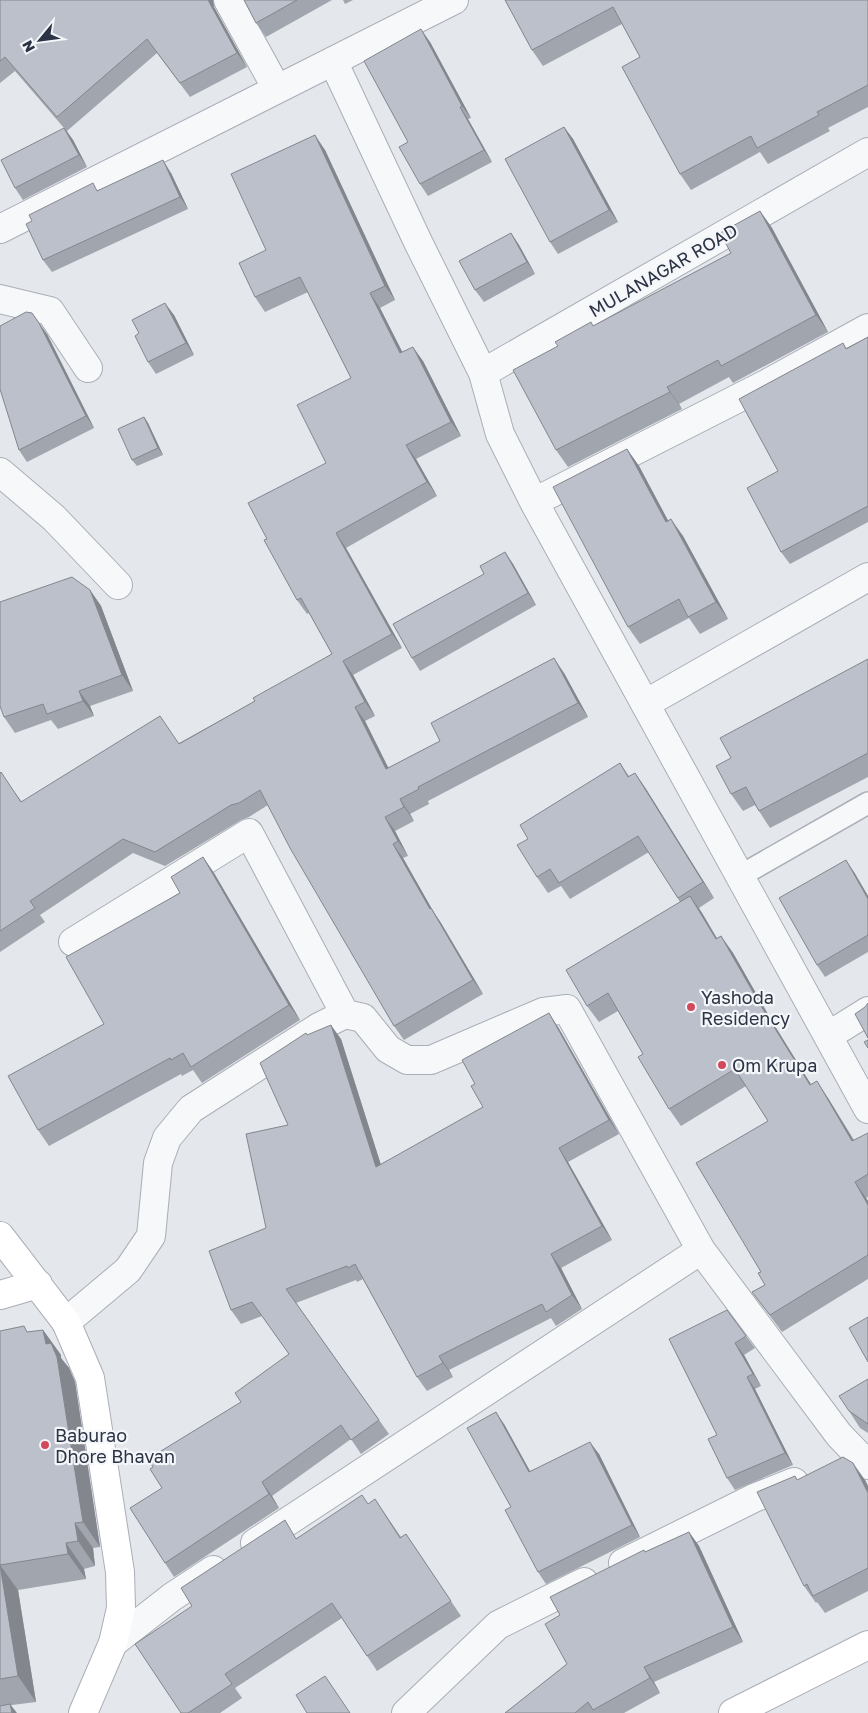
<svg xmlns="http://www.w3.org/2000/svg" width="868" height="1713" viewBox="0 0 868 1713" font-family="'Golos Text',sans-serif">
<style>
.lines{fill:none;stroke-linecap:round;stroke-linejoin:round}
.lane-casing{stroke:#a9aeb7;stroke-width:24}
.street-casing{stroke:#a9aeb7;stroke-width:30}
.secondary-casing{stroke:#a9aeb7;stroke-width:30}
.lane{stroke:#f7f8fa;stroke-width:21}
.street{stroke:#f7f8fa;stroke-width:28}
.secondary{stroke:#fff;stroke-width:28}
.wall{fill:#a1a5ae}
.shaded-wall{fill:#83868d}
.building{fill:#bbc0ca;stroke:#83868d}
.poi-dot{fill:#d1495b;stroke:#f4f6f9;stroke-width:2}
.labels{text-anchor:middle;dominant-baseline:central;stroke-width:4.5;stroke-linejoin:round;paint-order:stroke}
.street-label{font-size:18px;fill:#2b3445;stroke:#f4f6f9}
.poi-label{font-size:18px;fill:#2b3445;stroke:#f4f6f9;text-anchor:start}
</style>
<rect width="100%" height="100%" fill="#e4e7ec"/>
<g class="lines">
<defs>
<path id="lane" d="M740,876L868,803"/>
<path id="street" d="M228,0L277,89
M333,61L418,242L483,373L500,434L534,502L868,1109
M0,229L454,0
M0,299L50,311L88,368
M483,373L868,152
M0,472L54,518L118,585
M534,502L768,383L868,328
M645,704L868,577
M73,942L249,833L345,1014
M828,1036L868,1011
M66,1322L128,1270L151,1236L158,1163L167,1138L191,1109L319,1027L345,1014L363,1018L388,1049L407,1060H431L543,1012L567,1009L701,1250L839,1435L868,1465
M255,1543L701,1250
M623,1563L754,1498L794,1482
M113,1643L172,1597L213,1570
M406,1713L498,1625L584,1582"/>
<path id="secondary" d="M0,1236L66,1322L90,1378L120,1572L121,1608L113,1643L83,1713
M0,1295L38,1284
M733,1713L868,1645"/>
</defs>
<use href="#lane" class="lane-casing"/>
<use href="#street" class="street-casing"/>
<use href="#secondary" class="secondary-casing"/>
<use href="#lane" class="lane"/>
<use href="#street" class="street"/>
<use href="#secondary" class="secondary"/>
</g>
<path class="wall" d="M0,0H213L214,7L247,67L190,97L157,53L67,131L65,128L73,140L87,167L23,200L15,188L64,128L15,71L0,83Z
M244,0H332L266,37L256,23Z
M343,0H353L345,4Z
M505,0H868V107L828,128L830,131L768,164L760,152L691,190L680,174L640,57L622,24L543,66L532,50Z
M430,42L471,118L468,119L492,162L428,196L420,184L408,142Z
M564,127L573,139L618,222L558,254L550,242Z
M325,150L395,300L380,308L402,352L423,361L461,436L416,459L437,496L346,548L402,648L353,675L375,716L365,721L388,768L440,741L564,673L588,717L428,801L429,804L410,814L414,821L395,831L408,856L403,858L431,908L441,923L483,994L404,1040L394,1026L268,805L249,817L241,820L165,866L133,853L40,915L45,922L0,952V773L22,802L179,743L255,701L332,654L309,613L307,614L297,600L267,539L326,463L351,378L308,292L265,312L255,297L266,250Z
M171,173L188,209L52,272L43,260L32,221L98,190Z
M760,211L772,228L828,332L733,383L729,377L679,404L682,409L568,467L556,450L594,326L731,253Z
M511,233L519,245L535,274L484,302L475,290Z
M174,315L194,355L156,374L148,362L139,333Z
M47,334L94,428L27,462L19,450Z
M868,337V522L790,564L781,552L778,471L843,343L846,348Z
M144,417L148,423L163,455L137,466L132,460Z
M627,449L639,466L668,521L683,536L728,619L700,634L689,618L640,644L628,627Z
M505,552L513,564L536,605L420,671L412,658L484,574Z
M90,590L101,606L133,691L90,706L94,716L58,729L51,720L15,733L4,717Z
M868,659V777L770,828L759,811L755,805L743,811L731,794Z
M620,763L629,776L635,773L646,789L714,898L699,908L717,938L721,936L733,953L773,1023L811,1085L828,1098L854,1140L868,1133V1197L866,1198L868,1201V1279L782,1332L752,1292L765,1285L761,1272L768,1121L746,1086L681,1126L669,1109L643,1054L618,1011L599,1022L587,1006L680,902L649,852L570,899L561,886L548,893L537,877L528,839Z
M203,857L214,873L300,1020L202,1083L193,1070L182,1076L181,1074L49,1146L38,1130L104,1024L180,893Z
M854,872L868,896V952L825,977L817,965Z
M558,1027L619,1134L568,1162L612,1240L561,1268L582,1309L556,1326L551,1318L449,1370L453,1377L427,1391L417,1377L363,1279L357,1282L356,1280L296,1303L389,1434L361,1454L351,1439L272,1496L279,1508L174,1577L165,1563L162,1488L241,1402L289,1354L262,1316L241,1324L231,1310L266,1228L307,1035L341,1039L381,1165L483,1107Z
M43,1330L61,1355V1358L69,1368L75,1382L100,1547L93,1548L95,1566L84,1569L86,1579L18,1590L36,1702L12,1705L0,1713V1331L28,1332Z
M746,1336L755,1348L744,1355L761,1386L755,1389L793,1465L735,1490L727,1478L717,1435L669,1339Z
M868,1379V1433L860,1428L849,1411Z
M504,1424L530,1471L599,1454L640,1537L546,1584L538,1572L511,1507Z
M798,1479L865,1480L868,1486V1591L825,1613L817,1602L816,1603L804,1586Z
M375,1499L401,1537L406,1534L461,1616L377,1671L342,1618L235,1688L242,1698L220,1713H181L297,1538L368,1504Z
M689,1532L699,1546L743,1642L654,1682L660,1693L624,1713H505L567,1664L560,1615L645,1552Z"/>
<path class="shaded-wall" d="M208,0H213L214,7L247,67L237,53Z
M421,29L430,42L471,118L462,106Z
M460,107L468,119L492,162L484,150Z
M564,127L573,139L618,222L609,210Z
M64,128L73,140L87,167L79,155Z
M315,135L325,150L395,300L385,286Z
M163,160L171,173L188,209L180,197Z
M760,211L772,228L828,332L816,315Z
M511,233L519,245L535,274L527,262Z
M370,293L380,308L410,367L400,353Z
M165,303L174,315L194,355L186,343Z
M32,313L47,334L94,428L86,416Z
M413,347L423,361L461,436L451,422Z
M667,387L679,404L682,409L670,392Z
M144,417L148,423L163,455L158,448Z
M406,445L416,459L437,496L427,482Z
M627,449L639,466L678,539L666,522Z
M671,519L683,536L728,619L716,602Z
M336,533L346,548L402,648L392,634Z
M505,552L513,564L536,605L528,593Z
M90,590L101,606L133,691L122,675Z
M554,658L564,673L588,717L578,703Z
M343,661L353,675L375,716L365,702Z
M79,691L90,706L94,716L83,701Z
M355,707L365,721L396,783L386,769Z
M635,773L646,789L714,898L703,882Z
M400,799L410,814L414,821L404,807Z
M385,817L395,831L408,856L398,841Z
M393,844L403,858L440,923L430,909Z
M203,857L214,873L300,1020L289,1005Z
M846,860L854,872L868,896V899Z
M690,896L702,913L727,956L716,939Z
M431,908L441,923L483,994L473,980Z
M721,936L733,953L773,1023L822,1102L810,1085L761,1006Z
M549,1013L558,1027L619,1134L609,1120Z
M331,1025L341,1039L386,1181L376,1167Z
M817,1081L828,1098L864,1158L852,1141Z
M559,1148L568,1162L612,1240L602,1226Z
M855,1182L868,1201V1205Z
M551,1254L561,1268L582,1309L572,1295Z
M43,1330L61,1355V1358L69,1368L75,1382L100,1547L83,1522Z
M735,1343L744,1355L761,1386L753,1374Z
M439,1356L449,1370L453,1377L443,1363Z
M747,1377L755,1389L793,1465L785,1453Z
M496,1412L504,1424L537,1484L529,1472Z
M590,1442L599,1454L640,1537L632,1525Z
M853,1463L865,1480L868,1486V1493Z
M262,1482L272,1496L279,1508L269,1494Z
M75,1523L93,1548L95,1566L78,1541Z
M689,1532L699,1546L743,1642L733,1627Z
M66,1543L84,1569L86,1579L68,1554Z
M0,1565L18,1590L36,1702L18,1676Z
M644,1667L654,1682L660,1693L650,1678Z
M10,1704L17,1713H12Z"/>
<path class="building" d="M0,0H208L237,53L180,83L147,39L57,117L5,57L0,61Z
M244,0H297L256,23Z
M505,0H868V85L817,112L819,115L757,148L751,136L680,174L622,67L640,57L613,7L532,50Z
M421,29L462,106L460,107L484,150L420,184L399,147L408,142L364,61Z
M564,127L609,210L550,242L505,159Z
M64,128L79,155L15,188L1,160Z
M315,135L385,286L370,293L400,353L413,347L451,422L406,445L427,482L336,533L392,634L343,661L365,702L355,707L386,769L440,741L431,723L554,658L578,703L418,787L419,789L400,799L404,807L385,817L398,841L393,844L430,909L431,908L473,980L394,1026L290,848L260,790L239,803L231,805L155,852L123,839L30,901L35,908L0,931V773L1,772L21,802L160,716L179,744L255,701L253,698L332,654L301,598L297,600L264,540L267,539L248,503L326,463L297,405L351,378L300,277L255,297L239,263L266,250L231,174Z
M163,160L180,197L43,260L26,224L32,221L29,215L93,183L97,191Z
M760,211L816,315L721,366L718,360L667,387L670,392L556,450L513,370L558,346L555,342L591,322L593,326L731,253L720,233Z
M511,233L527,262L475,290L459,261Z
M165,303L186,343L148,362L135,336L139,333L132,320Z
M26,312L32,313L39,323L86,416L19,450L0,389V326Z
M868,337V506L781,552L747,488L778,471L739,399L843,343L846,349Z
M144,417L158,448L132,460L118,429Z
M627,449L666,522L671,519L716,602L688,617L679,599L628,627L553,487Z
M505,552L528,593L412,658L393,624L484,574L480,566Z
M72,577L90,590L122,675L79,691L83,701L47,714L43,704L4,717L0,706V602Z
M868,659V753L759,811L746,787L731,794L716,766L731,758L720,738Z
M620,763L628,777L635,773L703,882L678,898L638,836L559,883L550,869L537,877L517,845L528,839L520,825Z
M203,857L289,1005L191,1067L183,1053L171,1060L170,1058L38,1130L8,1076L104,1024L66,957L180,893L171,877Z
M846,860L868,899V935L817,965L779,898Z
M690,896L716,939L721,936L761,1006L810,1085L817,1081L852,1141L868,1133V1174L855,1182L868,1205V1255L770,1315L752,1292L765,1285L758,1273L761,1272L696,1163L768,1121L735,1069L669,1109L638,1057L643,1054L608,993L587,1006L566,970Z
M868,1003V1038L855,1014L865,1007Z
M549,1013L609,1120L559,1148L602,1226L551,1254L572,1295L546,1312L542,1304L439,1356L443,1363L417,1377L355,1264L348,1268L347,1266L286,1289L379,1420L351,1440L341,1425L262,1482L269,1494L165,1563L130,1508L162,1488L150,1469L153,1467L148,1459L241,1402L235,1393L289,1354L252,1302L231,1310L209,1251L266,1228L246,1134L288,1125L260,1063L306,1033L307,1035L331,1025L376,1167L483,1107L471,1086L475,1084L462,1060Z
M868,1040V1048L864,1042Z
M727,1310L746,1336L735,1343L753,1374L747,1377L785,1453L727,1478L708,1439L717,1435L669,1339Z
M868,1317V1362L849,1328Z
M24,1326L27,1332L43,1330L46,1344L51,1343L57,1357L83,1522L75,1523L78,1541L66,1543L68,1554L0,1565L18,1676L0,1679V1331Z
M868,1379V1424L849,1411L839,1396Z
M496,1412L529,1472L590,1442L632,1525L538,1572L505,1510L511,1507L467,1428Z
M843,1457L853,1463L868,1493V1568L813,1596L807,1584L804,1586L757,1492L795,1476L797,1480Z
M362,1495L368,1504L375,1499L400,1538L406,1534L451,1601L367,1656L332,1603L225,1674L232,1684L188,1713H181L135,1644L192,1606L181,1588L285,1520L296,1539Z
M689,1532L733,1627L644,1667L650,1678L593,1710L588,1702L575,1713H505L567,1664L545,1624L560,1615L550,1597L644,1550L645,1552Z
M325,1676L350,1713H307L296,1695Z
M10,1704L12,1713H0V1706Z"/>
<g class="poi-dot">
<circle cx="691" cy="1007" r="5"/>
<circle cx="722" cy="1065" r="5"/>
<circle cx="45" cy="1445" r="5"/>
</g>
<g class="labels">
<g class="street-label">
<text transform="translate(663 270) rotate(-30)">MULANAGAR ROAD</text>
</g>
<g class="poi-label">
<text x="701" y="997">Yashoda<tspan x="701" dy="21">Residency</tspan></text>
<text x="732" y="1065">Om Krupa</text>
<text x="55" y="1435">Baburao<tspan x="55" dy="21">Dhore Bhavan</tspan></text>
</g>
</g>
<g transform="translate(40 40) rotate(241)" stroke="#f4f6f9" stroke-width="4" paint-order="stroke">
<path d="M0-4L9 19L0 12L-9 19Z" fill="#2b3445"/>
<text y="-8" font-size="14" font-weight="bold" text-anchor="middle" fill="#2b3445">N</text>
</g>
</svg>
